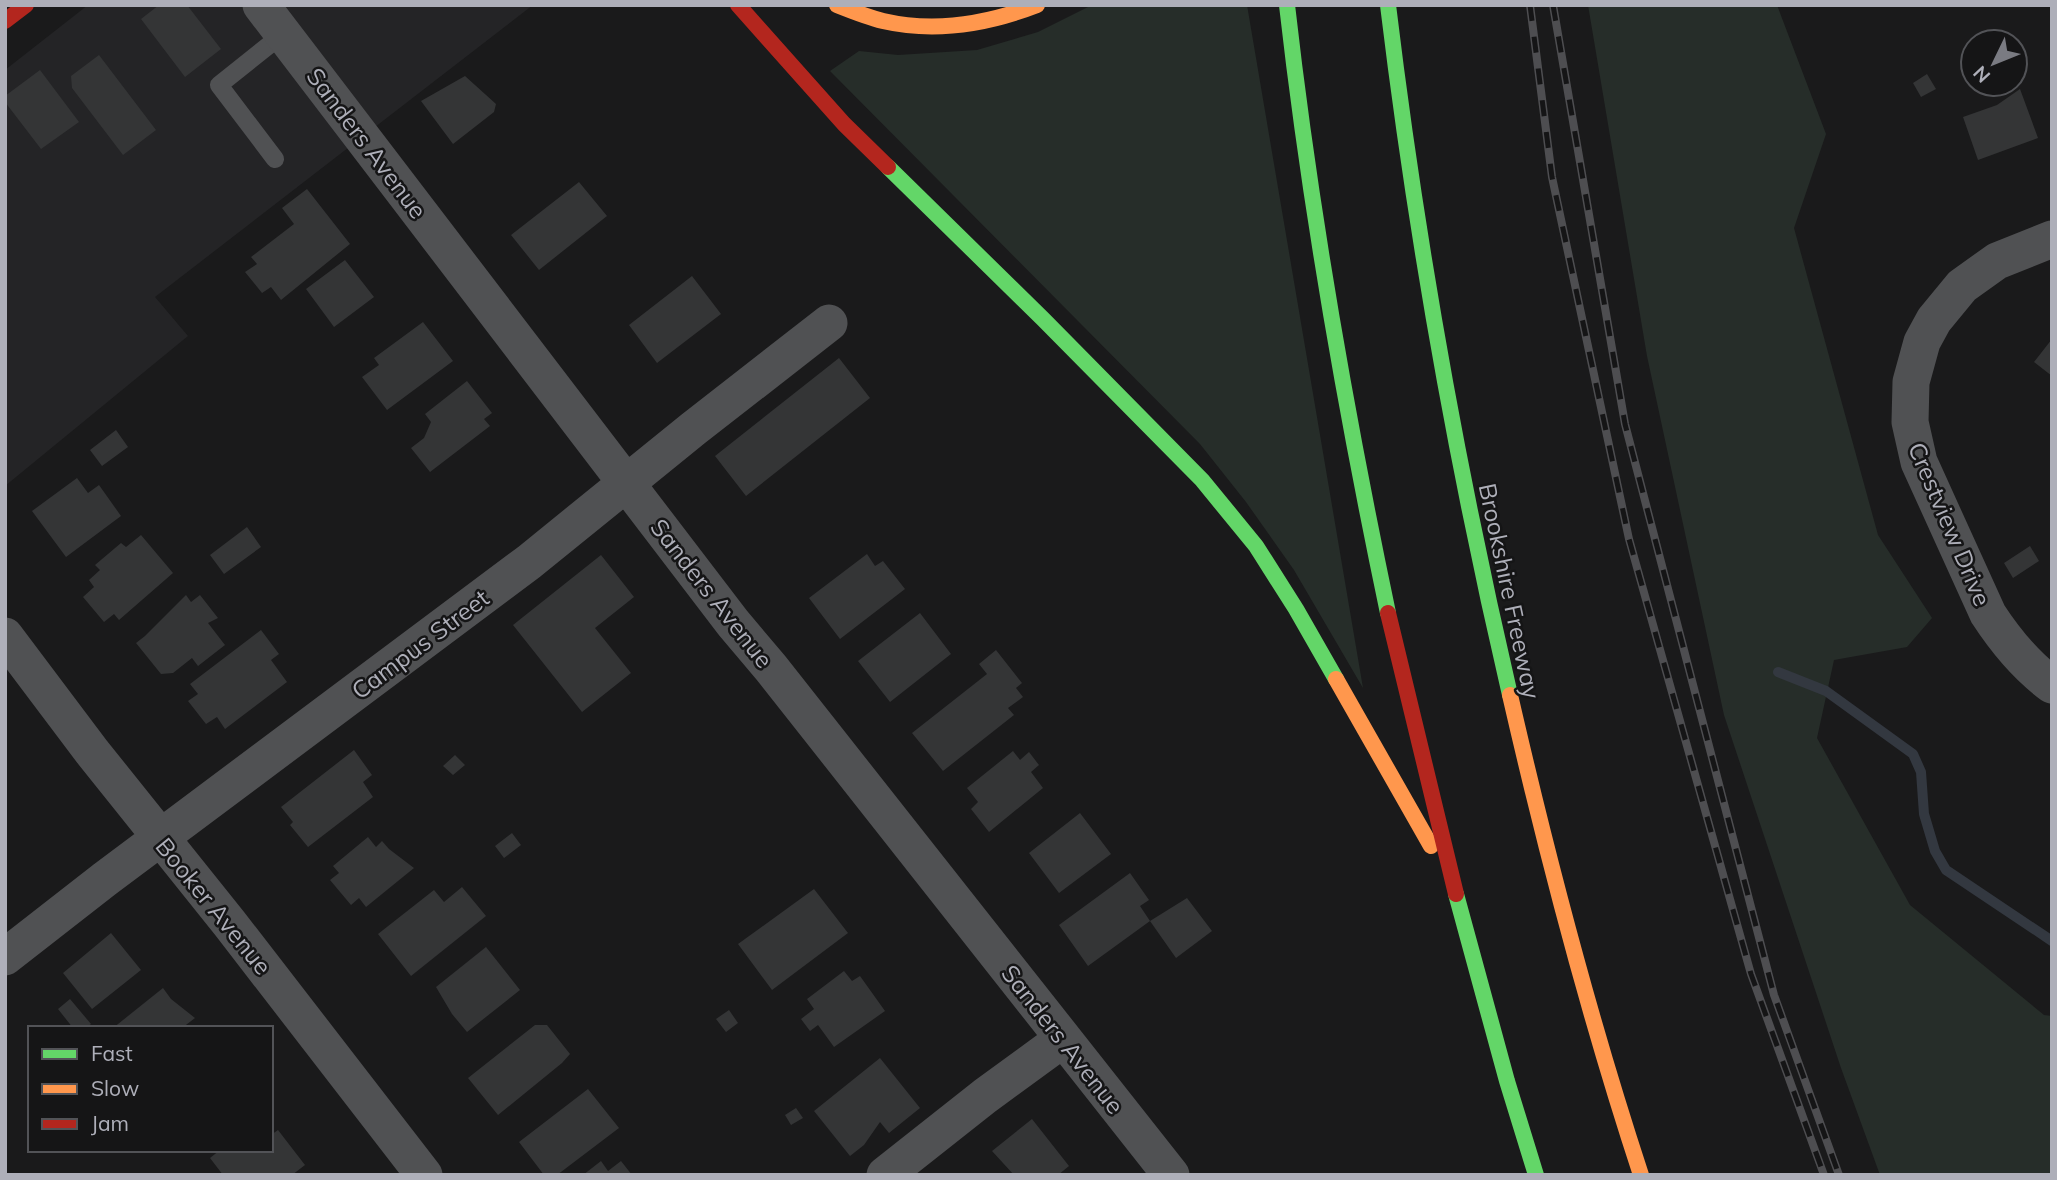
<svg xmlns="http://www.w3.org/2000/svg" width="2057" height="1180" viewBox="0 0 2057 1180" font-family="Mulish,sans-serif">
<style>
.built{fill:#242426}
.green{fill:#262d29}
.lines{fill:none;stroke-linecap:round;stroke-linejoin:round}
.stream{stroke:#333840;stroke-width:10}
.building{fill:#343536}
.lane{stroke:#505153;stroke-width:18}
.street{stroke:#505153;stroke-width:37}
.fast{stroke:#63d668;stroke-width:16}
.slow{stroke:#ff974d;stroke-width:16}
.jam{stroke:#b3261e;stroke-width:16}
.rail-casing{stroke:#4e4e51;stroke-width:8}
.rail{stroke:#151516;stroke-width:5;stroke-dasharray:16;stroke-linecap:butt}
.labels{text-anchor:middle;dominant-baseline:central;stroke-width:5;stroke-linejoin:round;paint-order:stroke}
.street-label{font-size:24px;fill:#aeafb9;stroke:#151516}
</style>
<rect width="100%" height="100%" fill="#1a1a1b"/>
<path class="built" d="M88,5H533L155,297L188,336L5,486V70Z"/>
<path class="green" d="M1092,5H1247L1363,688L1294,570L1246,502L1200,444L830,71L859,51L898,55L977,50L1038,32Z
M1588,5H1777L1826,134L1794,228L1878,535L1932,618L1907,647L1834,660L1817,738L1910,905L2044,1015L2052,1016V1175H1880L1841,1068L1724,715L1647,356Z"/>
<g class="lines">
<path class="stream" d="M1778,672L1826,691L1913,754L1921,772L1924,814L1935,851L1946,870L2052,941"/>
</g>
<path class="building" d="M159,5H187L221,49L185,77L141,19Z
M99,55L156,130L123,155L72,88L71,76Z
M40,70L79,122L41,149L5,102V96Z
M1927,74L1936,89L1921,97L1913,83Z
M465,76L496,104L494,112L453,144L421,101Z
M2020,89L2038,138L1978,160L1963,117L1997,105Z
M579,182L607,216L539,270L511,235Z
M307,189L350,244L281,300L271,287L262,293L245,272L257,264L251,257L294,224L282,208Z
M345,260L374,297L334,327L306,289Z
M692,276L721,314L657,363L629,325Z
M423,322L453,361L387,410L362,377L379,365L374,358Z
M2052,339V376L2034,362Z
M839,358L870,398L746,496L715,456Z
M467,381L492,413L484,419L490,426L430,472L411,448L424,438L431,422L425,414Z
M116,430L128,447L102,466L90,450Z
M77,478L88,493L99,485L121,516L66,557L32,511Z
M247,527L261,547L224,574L210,555Z
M141,535L173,573L119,620L114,614L104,622L83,597L94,587L89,580L100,570L95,565L121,543L126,547Z
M2030,546L2039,561L2013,578L2004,563Z
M867,554L875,566L883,561L905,589L840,639L809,598Z
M601,555L634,597L595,628L631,673L582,712L513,625Z
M186,595L191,602L200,595L218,618L208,623L225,645L198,666L192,658L173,673L161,674L136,643L145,636Z
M920,613L951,654L890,702L858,661Z
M261,630L279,654L271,660L287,682L225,729L217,717L206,724L188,701L198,694L190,684Z
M996,650L1022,683L1016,688L1023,697L1008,708L1014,715L943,771L912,733L987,674L979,664Z
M354,750L372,775L363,782L373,797L308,847L290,825L293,822L281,807Z
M1013,751L1020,760L1029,752L1039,765L1031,772L1043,788L989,832L971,809L978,802L967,788Z
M455,755L465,765L453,775L443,766Z
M1080,813L1111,854L1059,893L1029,853Z
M512,833L521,845L504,858L495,846Z
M368,837L376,847L382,841L389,849L414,868L366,907L359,898L351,905L330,880L339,873L333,866Z
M1130,873L1149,900L1140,906L1150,921L1088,966L1059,925Z
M462,887L486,916L411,976L378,934L434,890L444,902Z
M814,889L848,933L772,990L738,944Z
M1187,898L1212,931L1176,958L1150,921Z
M111,933L141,970L92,1009L63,973Z
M486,947L520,990L467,1032L452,1014L436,987Z
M844,971L852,981L860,976L885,1011L834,1047L818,1025L810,1031L801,1019L814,1009L807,999Z
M163,988L171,999L195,1018L182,1028H113Z
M70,999L91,1024L86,1028H73L58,1009Z
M729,1010L738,1023L726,1032L716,1019Z
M535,1025H547L570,1054L562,1063L498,1115L468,1078Z
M880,1058L920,1108L889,1133L880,1122L864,1145L850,1156L814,1111Z
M588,1089L619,1128L557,1175H544L519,1142Z
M796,1108L803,1118L791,1125L785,1115Z
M1032,1119L1069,1166L1058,1175H1014L992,1151Z
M278,1130L305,1165L292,1175H223L210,1158L220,1150H271V1135Z
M601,1161L608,1171L621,1161L632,1175H583Z"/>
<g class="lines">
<path class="lane" d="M275,159L219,85L283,34"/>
<path class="street" d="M261,5L733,623L771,668L1171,1175
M2052,239L1997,261L1962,286L1934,320L1922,342L1911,382L1910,422L1919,462L1988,614C2005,640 2026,666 2052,685
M5,636L93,753L230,924L424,1175
M5,957L105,879L529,562L693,429L829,323
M885,1175L985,1096L1063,1039"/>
<path class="fast" d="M1287,5C1310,209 1346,413 1388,613
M1388,5C1416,237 1457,467 1510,695
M888,167L1043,319L1202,480L1256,546L1296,609L1336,679
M1456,894L1507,1081L1536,1175"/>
<path class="slow" d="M837,5C852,11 867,17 883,21C935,33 988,24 1037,5
M1336,679L1431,846
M1510,695C1547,856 1589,1017 1641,1175"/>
<path class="jam" d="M738,5L844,124L888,167
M5,21L26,5
M1388,613L1456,894"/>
<defs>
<path id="rail" d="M1530,5L1552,177L1629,539L1751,974L1824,1175
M1553,5L1625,424L1774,995L1839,1175"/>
</defs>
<use href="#rail" class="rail-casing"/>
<use href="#rail" class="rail"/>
</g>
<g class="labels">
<g class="street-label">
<text transform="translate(367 143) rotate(53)">Sanders Avenue</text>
<text transform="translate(1950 524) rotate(67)">Crestview Drive</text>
<text transform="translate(1510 591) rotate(78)">Brookshire Freeway</text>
<text transform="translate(712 593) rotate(52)">Sanders Avenue</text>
<text transform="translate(420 644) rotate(-37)">Campus Street</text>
<text transform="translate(214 906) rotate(51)">Booker Avenue</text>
<text transform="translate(1063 1039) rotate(52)">Sanders Avenue</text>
</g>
</g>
<rect width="2057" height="1180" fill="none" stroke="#aeafb9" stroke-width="14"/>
<rect x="28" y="1026" width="245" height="126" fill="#151516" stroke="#525357" stroke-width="2"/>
<rect x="42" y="1049" width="35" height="10" fill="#63d668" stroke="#525357" stroke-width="2"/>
<text x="91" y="1061" font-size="21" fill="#aeafb9">Fast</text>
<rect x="42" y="1084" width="35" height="10" fill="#ff974d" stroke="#525357" stroke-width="2"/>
<text x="91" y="1096" font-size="21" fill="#aeafb9">Slow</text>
<rect x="42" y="1119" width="35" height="10" fill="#b3261e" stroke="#525357" stroke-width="2"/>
<text x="91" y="1131" font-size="21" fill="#aeafb9">Jam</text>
<g transform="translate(1994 63) rotate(227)"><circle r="33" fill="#151516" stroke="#525357" stroke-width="2"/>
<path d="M0-5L12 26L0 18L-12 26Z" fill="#7a7b82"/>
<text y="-10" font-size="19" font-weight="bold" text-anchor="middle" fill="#aeafb9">N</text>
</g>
</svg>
